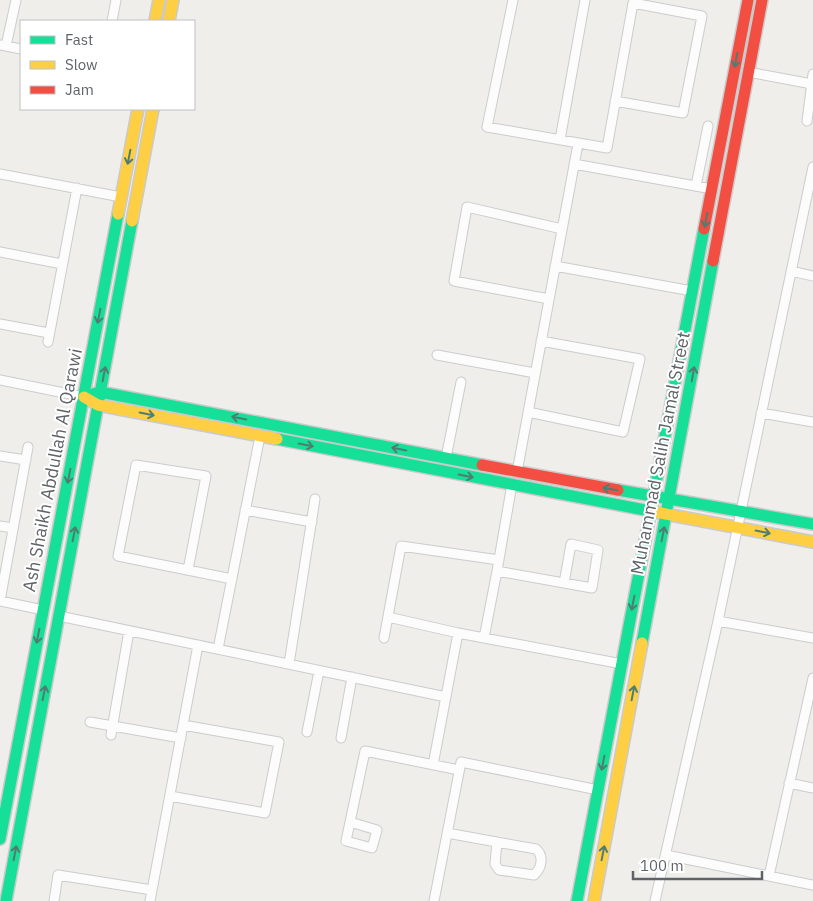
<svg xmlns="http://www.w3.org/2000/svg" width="813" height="901" viewBox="0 0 813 901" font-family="'IBM Plex Sans',sans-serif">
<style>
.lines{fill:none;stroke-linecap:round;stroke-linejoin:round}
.street-casing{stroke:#cbcccc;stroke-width:11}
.fast-casing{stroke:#cacacb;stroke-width:14}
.slow-casing{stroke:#cacacb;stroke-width:14}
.jam-casing{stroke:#cacacb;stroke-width:14}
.street{stroke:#fdfcfc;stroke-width:9}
.fast{stroke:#16e098;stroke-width:11}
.slow{stroke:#ffcf43;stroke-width:11}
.jam{stroke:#f24e42;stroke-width:11}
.oneway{stroke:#507c72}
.labels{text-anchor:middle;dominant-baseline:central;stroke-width:4;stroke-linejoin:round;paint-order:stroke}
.street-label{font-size:18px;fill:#5f6368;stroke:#fff}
</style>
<rect width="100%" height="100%" fill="#efeeea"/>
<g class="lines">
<defs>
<path id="street" d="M513,0L487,127L607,148L633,3L702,16L683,113L615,101
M112,21L116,0
M0,45L21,49
M6,46L16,0
M748,72L812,84
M807,121L813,74
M560,140L585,0
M574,164L712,189
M0,174L121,197
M696,186L708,126
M0,252L62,264
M555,266L692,291
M791,271L813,276
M549,299L454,281L467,207L562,229
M0,324L49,333
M48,342L77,188
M437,355L535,373
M0,380L84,397
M528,412L623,432L640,359L541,341
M761,413L813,422
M0,456L26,460
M446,458L461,382
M517,472L578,144
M245,510L312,522
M0,526L13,528
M188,570L206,476L136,465L118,556L232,579
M497,571L592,588L598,550L571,544L564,583
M0,601L28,447
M0,601L43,610
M59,616L446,697
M388,617L458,633L622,664
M718,621L813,638
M384,638L401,546L499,560
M484,638L497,571L512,484
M218,649L260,436
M289,664L315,499
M90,722L181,738
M307,732L319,671
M111,735L129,631
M341,738L352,677
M433,765L458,633
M789,783L813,788
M170,796L265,813L279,742L183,725
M350,822L377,830L372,848L346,841L365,751L459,770
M447,833L536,849C544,856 542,868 534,875L499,870L495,864L497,842
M666,855L813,885
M769,876L813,678
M54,901L58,875L152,890
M150,901L198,645
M434,901L461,762L598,790
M655,901L718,621L813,167"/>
<path id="fast" d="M93,394L100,392L482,465
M277,439L650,511
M618,490L813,524
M642,643L713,261
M0,839L118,214
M6,901L132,221
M577,901L704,229"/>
<path id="slow" d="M155,21L159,0
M169,21L173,0
M118,214L138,109
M132,221L153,109
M84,397L98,405L277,439
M650,511L813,542
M594,901L642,643"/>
<path id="jam" d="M704,229L748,0
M713,261L762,0
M482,465L618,490"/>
</defs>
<use href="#street" class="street-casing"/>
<use href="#fast" class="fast-casing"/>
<use href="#slow" class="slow-casing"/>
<use href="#jam" class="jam-casing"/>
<use href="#street" class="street"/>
<use href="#fast" class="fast"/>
<use href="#slow" class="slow"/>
<use href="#jam" class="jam"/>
</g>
<defs><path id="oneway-shaft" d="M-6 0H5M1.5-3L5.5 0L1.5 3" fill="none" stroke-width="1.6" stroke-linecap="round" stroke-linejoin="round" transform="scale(1.25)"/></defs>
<g class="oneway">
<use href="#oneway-shaft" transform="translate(736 60) rotate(101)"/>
<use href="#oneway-shaft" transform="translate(129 157) rotate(101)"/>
<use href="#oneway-shaft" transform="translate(706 220) rotate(101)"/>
<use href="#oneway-shaft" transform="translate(99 316) rotate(101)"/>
<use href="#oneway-shaft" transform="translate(104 374) rotate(-79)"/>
<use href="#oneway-shaft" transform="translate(693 374) rotate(-80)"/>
<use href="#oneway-shaft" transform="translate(147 414) rotate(11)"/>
<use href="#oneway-shaft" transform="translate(239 418) rotate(-169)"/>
<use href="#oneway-shaft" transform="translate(306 445) rotate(11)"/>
<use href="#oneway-shaft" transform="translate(399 449) rotate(-169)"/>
<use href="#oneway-shaft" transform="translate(69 476) rotate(101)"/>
<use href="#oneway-shaft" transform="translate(466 476) rotate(11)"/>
<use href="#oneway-shaft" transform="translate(610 489) rotate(-170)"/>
<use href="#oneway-shaft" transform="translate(763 532) rotate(11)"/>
<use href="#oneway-shaft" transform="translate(74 534) rotate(-79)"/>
<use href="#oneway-shaft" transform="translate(663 534) rotate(-79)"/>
<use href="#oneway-shaft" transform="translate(633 603) rotate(101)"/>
<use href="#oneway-shaft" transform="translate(38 636) rotate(101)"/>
<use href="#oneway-shaft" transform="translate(44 693) rotate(-79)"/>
<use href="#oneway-shaft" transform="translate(633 693) rotate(-79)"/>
<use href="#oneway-shaft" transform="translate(603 763) rotate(101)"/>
<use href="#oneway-shaft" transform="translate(15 853) rotate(-79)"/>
<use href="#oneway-shaft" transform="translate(603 853) rotate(-79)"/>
</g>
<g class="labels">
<g class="street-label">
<text transform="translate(660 453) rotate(-79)">Muhammad Salih Jamal Street</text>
<text transform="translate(52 470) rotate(-79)">Ash Shaikh Abdullah Al Qarawi</text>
</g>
</g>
<rect x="20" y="20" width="175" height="90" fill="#ffffff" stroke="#bfc1c3"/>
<rect x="30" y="36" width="25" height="8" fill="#16e098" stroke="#bfc1c3"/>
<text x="65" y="45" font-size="15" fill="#5f6368">Fast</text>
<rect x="30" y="61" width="25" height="8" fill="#ffcf43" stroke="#bfc1c3"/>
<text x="65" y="70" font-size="15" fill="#5f6368">Slow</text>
<rect x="30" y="86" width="25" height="8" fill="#f24e42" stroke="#bfc1c3"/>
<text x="65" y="95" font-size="15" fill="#5f6368">Jam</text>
<path d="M633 871v8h129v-8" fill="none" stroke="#5f6368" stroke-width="2.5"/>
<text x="640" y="871" font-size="15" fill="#5f6368" stroke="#ffffff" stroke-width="4" paint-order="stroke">100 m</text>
</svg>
